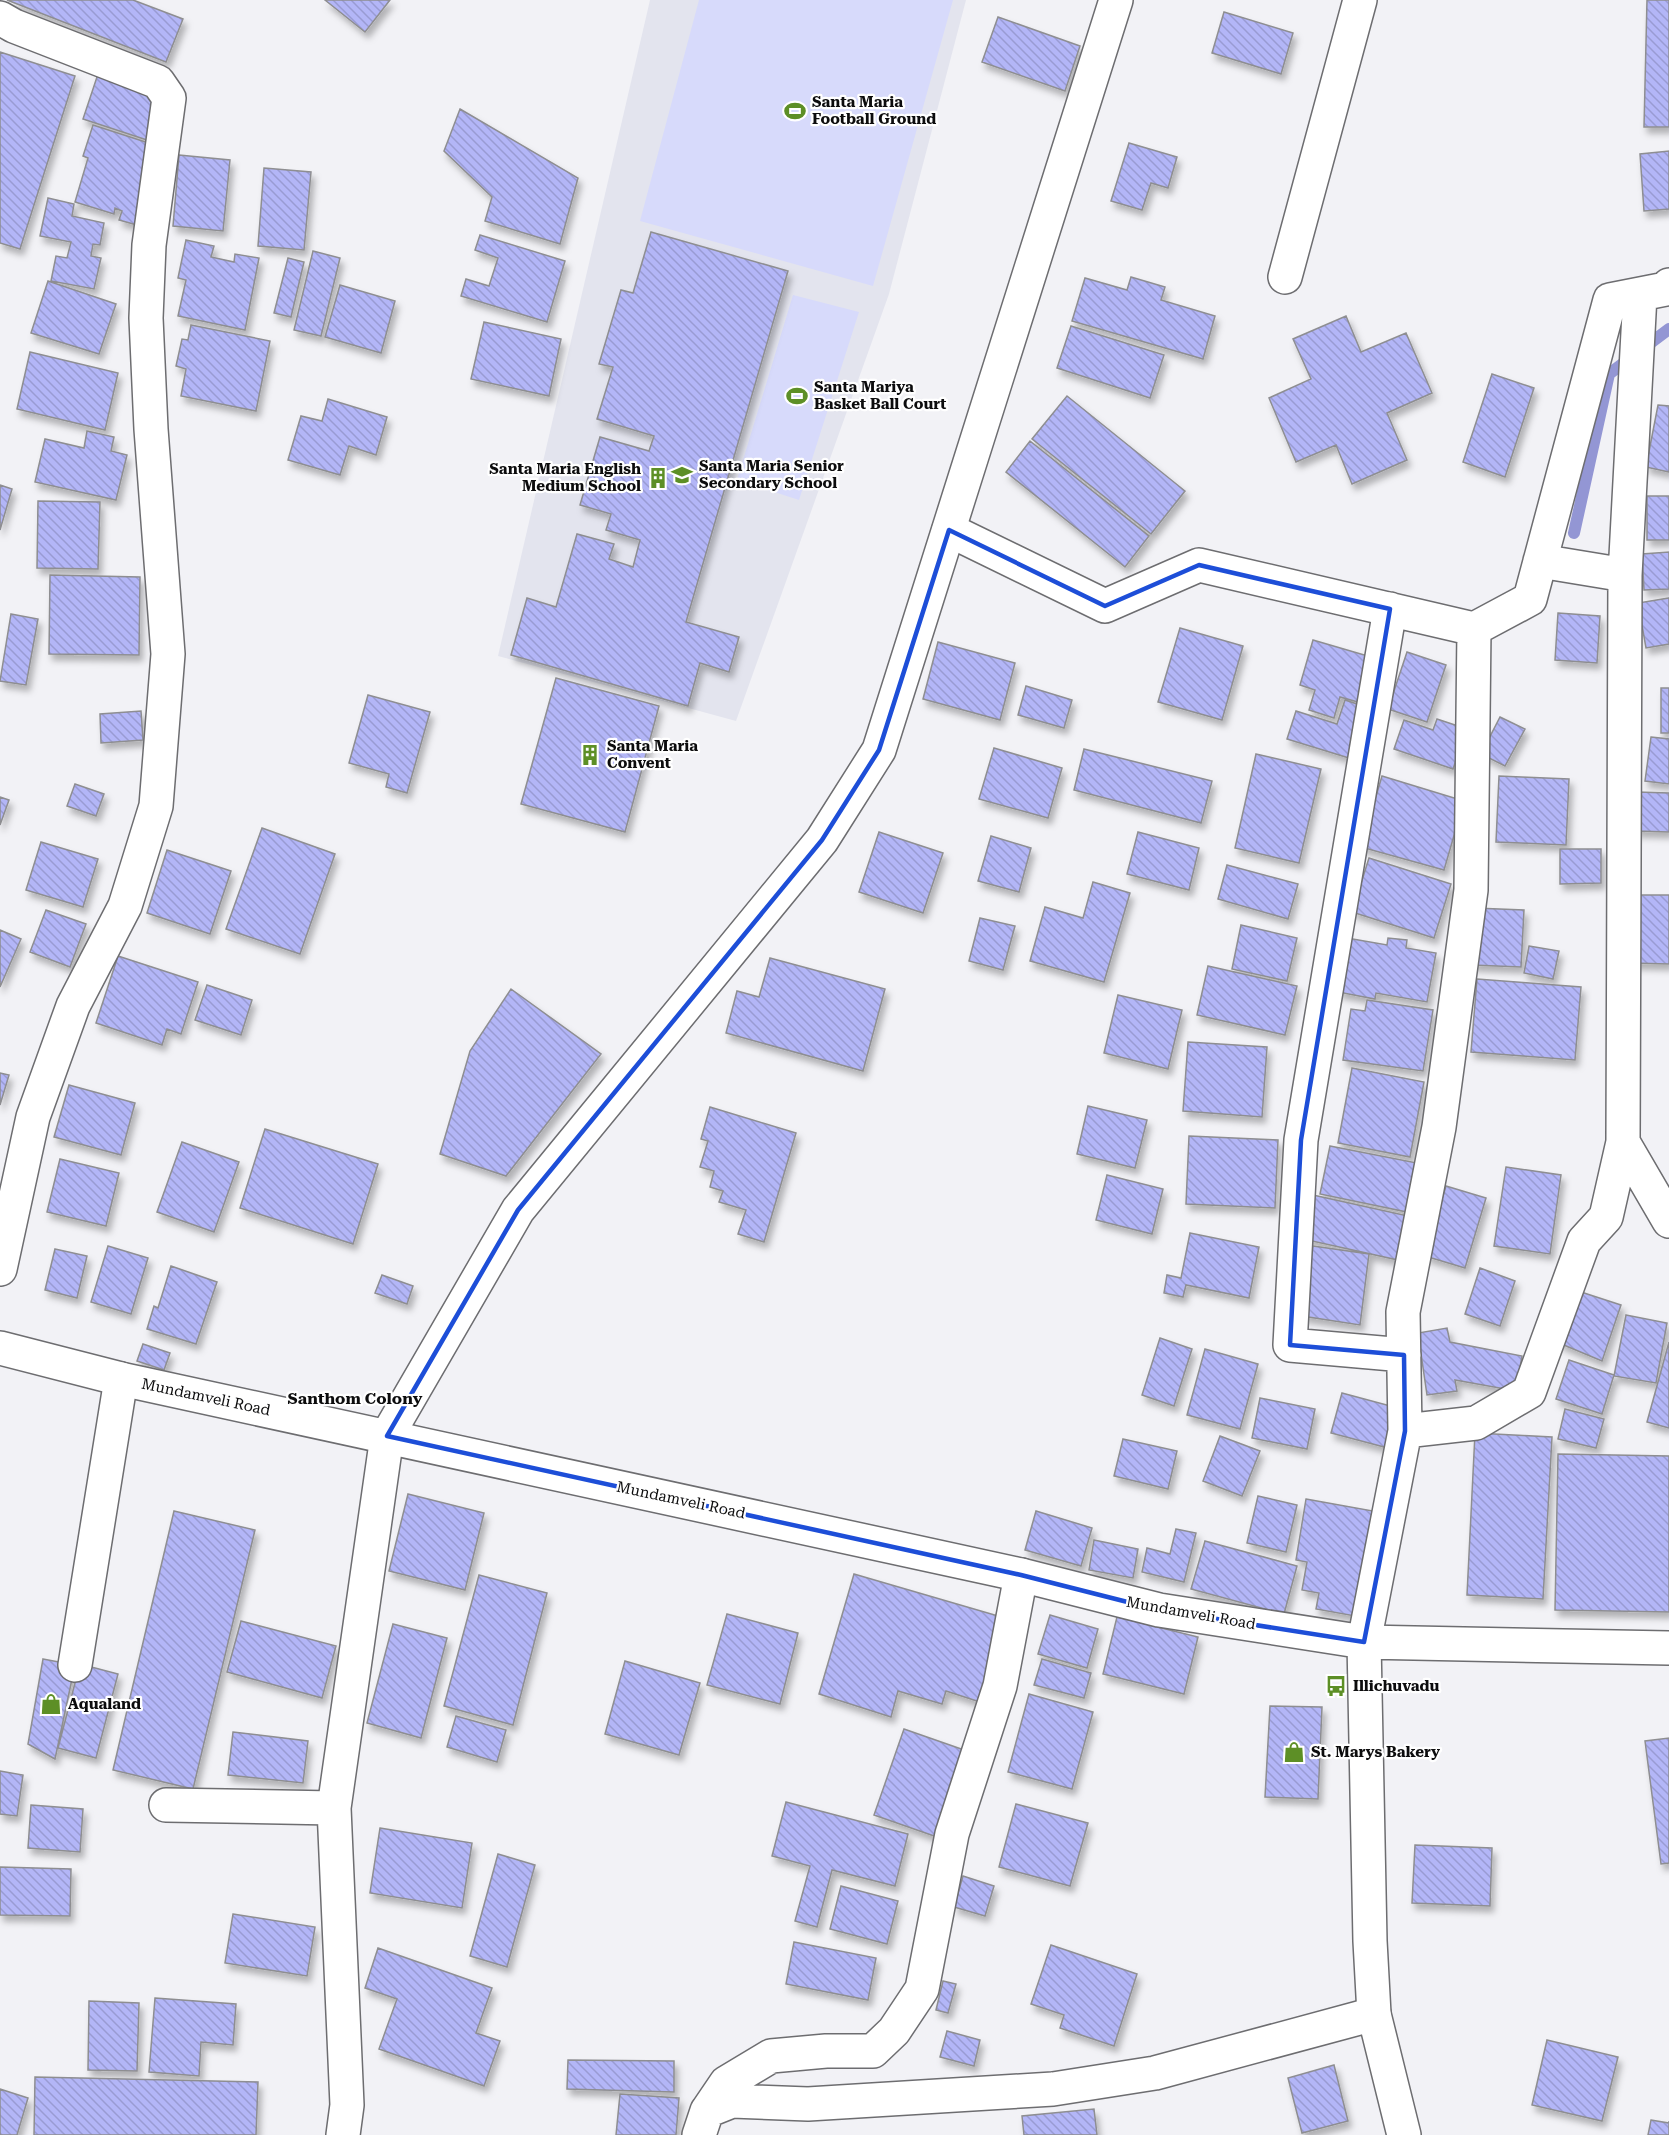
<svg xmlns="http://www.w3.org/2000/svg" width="1669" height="2135" viewBox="0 0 1669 2135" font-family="'Roboto Serif',serif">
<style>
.built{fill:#e3e4ee}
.garden{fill:#d7dafb}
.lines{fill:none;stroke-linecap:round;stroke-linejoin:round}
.stream{stroke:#9396d4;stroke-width:12}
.building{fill:url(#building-back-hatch);stroke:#8e8e91;stroke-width:1.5;filter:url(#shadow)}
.street-casing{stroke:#6d6d70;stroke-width:36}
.secondary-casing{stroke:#6d6d70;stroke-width:36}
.street{stroke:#fff;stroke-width:33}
.secondary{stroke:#fff;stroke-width:33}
.marked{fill:none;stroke:#1d4ed8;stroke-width:4.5;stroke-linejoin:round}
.labels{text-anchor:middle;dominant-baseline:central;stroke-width:4.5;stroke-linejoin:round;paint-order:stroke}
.poi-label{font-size:15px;font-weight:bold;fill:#0c0c0d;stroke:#fff;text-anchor:start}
.street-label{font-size:15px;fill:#0c0c0d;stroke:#fff}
.neighbourhood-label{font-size:16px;font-weight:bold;fill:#0c0c0d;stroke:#fff}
</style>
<defs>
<pattern id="building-back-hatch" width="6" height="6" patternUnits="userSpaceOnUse" patternTransform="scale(1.5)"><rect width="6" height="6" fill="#b3b6f7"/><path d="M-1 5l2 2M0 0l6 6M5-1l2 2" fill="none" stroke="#999bd3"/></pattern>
<filter id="shadow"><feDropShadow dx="3.5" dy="6" stdDeviation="3" flood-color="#0004"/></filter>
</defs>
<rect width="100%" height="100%" fill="#f2f2f6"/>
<path class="built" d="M650,0H966L889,294L736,721L498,656Z"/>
<path class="garden" d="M699,0H953L873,286L640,221Z
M793,295L859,312L799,500L737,480Z"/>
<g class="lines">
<path class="stream" d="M1574,533L1609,374L1669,329"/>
</g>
<path class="building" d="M7,0H133L183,19L166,62Z
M325,0H390L365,32Z
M1647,0H1669V127H1644Z
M1224,12L1293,33L1281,74L1212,53Z
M998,17L1080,46L1065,91L982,62Z
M0,52L75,76L20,249L0,243Z
M99,71L163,92L147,140L83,119Z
M460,109L578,178L560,244L485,221L492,197L444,151Z
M93,125L161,147L137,225L119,220L122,211L115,208L114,214L75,202L88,158L83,156Z
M1129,143L1177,157L1168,188L1151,183L1142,210L1111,201Z
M1669,151V209L1644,211L1640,154Z
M179,155L230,160L223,231L173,226Z
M264,168L311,172L304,250L258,246Z
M48,198L74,204L72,216L104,223L100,245L93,244L91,256L101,258L94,289L51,281L56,256L67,258L71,242L40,236Z
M651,232L788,271L686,622L739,637L729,672L700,663L688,706L511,655L527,598L556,607L577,534L614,544L609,559L633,567L640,540L606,530L611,514L580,505L600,437L649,451L654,436L597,419L613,367L599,364L621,290L633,293Z
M480,235L565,261L547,322L461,296L466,279L489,286L498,258L475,250Z
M186,240L214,246L211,257L234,262L235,254L259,258L245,330L178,316L186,280L178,278Z
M313,251L340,258L321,336L294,330Z
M288,258L304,262L291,317L274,313Z
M1131,277L1165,287L1161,300L1215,316L1203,359L1072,321L1085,278L1127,290Z
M48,281L116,304L99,354L31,333Z
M340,285L395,301L381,353L325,337Z
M1346,316L1361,352L1406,333L1432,393L1387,413L1407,460L1352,484L1336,445L1296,462L1269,398L1311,379L1293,339Z
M484,322L561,339L549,396L471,379Z
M191,325L270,341L256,411L181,396L186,369L176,366L182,339L188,340Z
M1071,326L1164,355L1150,398L1057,368Z
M30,352L118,373L105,430L17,409Z
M1492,374L1534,388L1505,477L1463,462Z
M1067,396L1185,491L1151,534L1032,439Z
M328,399L387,417L376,455L349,446L340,475L288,460L301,416L322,421Z
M1658,405L1669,406V472L1646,467Z
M87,431L114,437L111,451L127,455L116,500L35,482L45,439L84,448Z
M1030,441L1149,536L1125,567L1006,472Z
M0,485L12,489L0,530Z
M1647,496H1669V540H1647Z
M38,501L100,502L98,569L37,568Z
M1669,552V589L1644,590L1642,554Z
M50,575L140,577L139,655L49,654Z
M1669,598V644L1646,648L1638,603Z
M1558,613L1600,616L1597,663L1555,660Z
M11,614L38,619L26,685L0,681Z
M1180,628L1243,646L1222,720L1158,702Z
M1313,640L1378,659L1365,704L1340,697L1334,718L1309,710L1315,690L1300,685Z
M938,642L1015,663L1000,720L923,699Z
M1407,652L1446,665L1427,722L1388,709Z
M556,678L659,706L625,832L521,804Z
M1026,686L1072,700L1064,728L1018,715Z
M1661,688H1669V733H1661Z
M368,695L430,712L407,793L386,787L389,774L349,763Z
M1345,700L1366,707L1349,758L1287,739L1296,711L1337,724Z
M141,711L143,740L101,743L100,714Z
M1500,717L1525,729L1505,766L1481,754Z
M1437,719L1467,729L1453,769L1394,749L1404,720L1433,730Z
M1651,737L1669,739V784L1645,781Z
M994,748L1062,768L1048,818L979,799Z
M1084,749L1212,781L1201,823L1074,790Z
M1256,754L1321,769L1299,863L1235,848Z
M1382,776L1464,801L1444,870L1361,847Z
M1499,776L1569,779L1566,845L1496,842Z
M75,784L104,794L96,816L67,806Z
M1637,792L1669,793V832L1636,831Z
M0,797L9,800L0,825Z
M262,828L335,854L300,954L226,929Z
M879,832L943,853L923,913L859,892Z
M1138,832L1199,848L1189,890L1127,874Z
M991,836L1031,848L1019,892L978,881Z
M41,842L98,859L83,907L26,890Z
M1560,849H1601V883L1560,884Z
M167,850L231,871L210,934L147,913Z
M1369,858L1451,884L1434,938L1352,912Z
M1227,865L1298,884L1288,919L1218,899Z
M1093,882L1130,893L1104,982L1030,961L1045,907L1083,918Z
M1631,895H1669V964L1631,963Z
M1474,908L1524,910L1521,967L1472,965Z
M46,910L86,924L70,967L30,952Z
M980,918L1015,926L1003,970L969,961Z
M1241,925L1297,938L1287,981L1232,969Z
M0,930L21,939L0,987Z
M1347,938L1387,945L1388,938L1407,940L1406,948L1436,953L1427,1002L1376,993L1375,999L1338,992Z
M1529,946L1559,951L1553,979L1524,973Z
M118,956L198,982L181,1034L167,1029L162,1045L96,1023Z
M770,958L885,989L863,1071L726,1033L737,991L759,997Z
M1208,966L1297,986L1285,1035L1197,1015Z
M1477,979L1581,987L1575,1060L1471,1052Z
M207,985L252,1000L241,1035L195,1020Z
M511,989L601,1054L506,1176L440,1154L470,1051Z
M1118,995L1182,1010L1168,1069L1104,1053Z
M1367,1000L1433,1010L1423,1071L1343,1060L1351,1009L1365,1011Z
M1188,1042L1267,1047L1262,1117L1183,1111Z
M1352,1068L1424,1082L1410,1157L1338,1143Z
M0,1073L9,1075L0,1105Z
M69,1085L135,1103L121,1155L54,1137Z
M1088,1106L1147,1120L1135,1168L1077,1154Z
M710,1107L796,1133L764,1242L738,1234L746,1210L719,1202L723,1191L710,1187L714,1171L700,1167L708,1141L701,1139Z
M265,1129L378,1164L353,1244L240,1208Z
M1189,1136L1278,1140L1275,1208L1186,1204Z
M182,1142L239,1162L214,1232L157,1212Z
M1330,1146L1417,1163L1407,1212L1320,1194Z
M60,1159L119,1173L106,1226L47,1212Z
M1506,1167L1561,1175L1550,1254L1494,1246Z
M1107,1175L1163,1189L1152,1234L1096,1220Z
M1446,1186L1486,1198L1465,1268L1425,1256Z
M1313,1195L1408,1216L1398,1260L1303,1239Z
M1190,1233L1259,1247L1249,1298L1186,1285L1183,1297L1164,1293L1167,1275L1181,1278Z
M108,1246L148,1258L131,1314L91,1302Z
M1313,1246L1369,1254L1360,1325L1302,1316Z
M55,1249L87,1256L77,1298L45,1290Z
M171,1266L217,1282L196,1344L147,1329L154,1306L158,1308Z
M1480,1268L1515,1281L1500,1326L1465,1314Z
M382,1275L413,1286L407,1304L375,1293Z
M1578,1291L1621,1305L1602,1361L1559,1343Z
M1626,1315L1667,1323L1656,1383L1614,1376Z
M1447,1328L1450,1342L1522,1356L1516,1391L1455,1380L1457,1391L1427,1395L1418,1333Z
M1160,1338L1192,1349L1174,1406L1142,1395Z
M1669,1342V1428L1647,1422Z
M143,1344L170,1353L164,1370L137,1361Z
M1205,1349L1258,1364L1240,1429L1187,1415Z
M1569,1360L1614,1375L1602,1414L1556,1399Z
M1342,1393L1398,1408L1388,1448L1331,1433Z
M1260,1398L1315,1409L1307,1449L1252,1438Z
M1565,1409L1604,1419L1596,1448L1558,1439Z
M1475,1433L1552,1437L1543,1599L1467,1595Z
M1220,1436L1260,1451L1242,1496L1203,1481Z
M1123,1439L1177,1451L1168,1489L1114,1476Z
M1558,1454L1669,1456V1612L1555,1610Z
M408,1494L484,1513L465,1590L389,1571Z
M1258,1496L1297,1505L1286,1552L1247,1543Z
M1306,1499L1373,1511L1355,1616L1316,1609L1319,1593L1302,1590L1307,1562L1296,1560Z
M174,1511L255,1530L193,1789L113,1770Z
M1036,1511L1092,1528L1081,1566L1025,1550Z
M1176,1529L1196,1533L1184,1582L1142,1572L1147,1548L1170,1554Z
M1094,1540L1138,1549L1133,1578L1089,1570Z
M1205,1541L1297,1566L1284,1614L1191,1589Z
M854,1574L1005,1618L980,1702L946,1691L942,1704L898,1691L891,1717L819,1694Z
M479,1575L547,1593L513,1725L444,1706Z
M727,1614L798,1633L780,1704L707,1685Z
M1050,1615L1098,1629L1087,1668L1038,1654Z
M1117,1617L1198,1637L1184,1694L1103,1674Z
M241,1621L336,1646L322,1698L227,1672Z
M393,1624L447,1638L421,1738L367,1723Z
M43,1659L75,1665L55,1759L28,1744Z
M1042,1659L1091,1673L1084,1698L1034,1685Z
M625,1661L700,1683L679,1755L605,1734Z
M80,1664L118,1674L96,1758L58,1748Z
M1029,1694L1093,1712L1072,1789L1008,1772Z
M1270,1706L1322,1707L1318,1799L1265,1797Z
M456,1716L506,1730L497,1762L447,1747Z
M904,1729L967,1751L937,1837L874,1815Z
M233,1732L308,1741L303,1783L228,1775Z
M1669,1738V1863L1661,1864L1645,1741Z
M0,1771L23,1775L17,1816L0,1814Z
M786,1802L908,1834L895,1886L832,1870L817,1927L795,1921L810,1866L772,1856Z
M1016,1804L1088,1823L1070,1886L999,1867Z
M31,1805L83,1809L80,1852L28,1848Z
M380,1828L472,1843L462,1908L370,1893Z
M1415,1845L1492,1848L1490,1906L1412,1903Z
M498,1854L535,1865L507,1967L470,1956Z
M0,1867L71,1869L70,1916L0,1915Z
M963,1876L994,1886L985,1916L954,1907Z
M841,1886L898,1901L887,1944L830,1929Z
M233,1914L315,1927L307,1976L225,1963Z
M794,1942L876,1958L868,2000L786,1984Z
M1051,1945L1137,1974L1114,2046L1060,2028L1064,2015L1031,2004Z
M378,1948L492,1988L476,2033L500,2041L484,2086L379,2049L397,1999L365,1988Z
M943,1981L956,1984L948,2013L936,2010Z
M155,1998L236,2004L233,2045L201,2042L199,2076L149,2072Z
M89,2001L139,2003L137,2071L88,2070Z
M947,2031L980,2040L974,2066L940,2057Z
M1547,2040L1618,2057L1602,2121L1532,2105Z
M568,2060L674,2061V2092L567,2089Z
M1334,2065L1348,2121L1302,2133L1288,2078Z
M35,2077L258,2082L256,2135H34Z
M0,2089L28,2098L17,2135H0Z
M620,2094L679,2098L676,2135H616Z
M1094,2109L1097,2135H1024L1022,2116Z
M1651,2120L1669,2123V2121V2135H1648Z"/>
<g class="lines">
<defs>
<path id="street" d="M0,18L14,26L158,82L169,98L149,245L146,318L151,429L168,654L156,806L125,906L73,1006L33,1117L0,1269
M1285,277L1360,0
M949,530L1105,606L1199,565L1474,629L1530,599L1610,300L1666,289L1669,285
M1540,561L1625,575L1623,1142L1669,1221
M1625,575L1640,295
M1390,609L1301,1140L1290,1345L1404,1355
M1405,1431L1476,1423L1529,1392L1584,1241L1606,1217L1623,1142
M1364,1642L1405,1431L1403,1312L1439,1127L1471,890L1474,629
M75,1665L121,1379
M166,1805L334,1808
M707,2111L726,2083L771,2056L826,2051H873L894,2031L922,1989L952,1834L1000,1686L1021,1575
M343,2135L347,2105L334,1808L387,1436
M699,2135L707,2111L732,2101L808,2104L1053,2089L1155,2073L1374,2014"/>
<path id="secondary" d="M0,1348L121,1379L1021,1575L1159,1610L1364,1642L1669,1648
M387,1436L518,1210L822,840L879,750L1116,0
M1364,1642L1370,1941L1374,2014L1404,2135"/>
</defs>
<use href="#street" class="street-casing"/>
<use href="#secondary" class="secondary-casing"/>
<use href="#street" class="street"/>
<use href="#secondary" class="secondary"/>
</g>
<path class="marked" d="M949,530L1105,606L1199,565L1390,609L1301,1140L1290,1345L1404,1355L1405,1431L1364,1642L1159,1610L1021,1575L387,1436L518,1210L822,840L879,750Z"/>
<defs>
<symbol id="stadium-bare" viewBox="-9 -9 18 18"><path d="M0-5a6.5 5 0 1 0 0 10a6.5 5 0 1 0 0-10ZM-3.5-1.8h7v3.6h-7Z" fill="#5d8f26" stroke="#fff" stroke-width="2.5" paint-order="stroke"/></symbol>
<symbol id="school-bare" viewBox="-9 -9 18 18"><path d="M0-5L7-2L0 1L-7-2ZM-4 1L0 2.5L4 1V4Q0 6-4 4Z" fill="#5d8f26" stroke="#fff" stroke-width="2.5" paint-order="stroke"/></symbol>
<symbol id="building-bare" viewBox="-9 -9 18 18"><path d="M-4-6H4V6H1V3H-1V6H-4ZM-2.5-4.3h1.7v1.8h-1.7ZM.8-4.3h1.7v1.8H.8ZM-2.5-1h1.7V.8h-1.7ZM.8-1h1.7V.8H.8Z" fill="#5d8f26" stroke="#fff" stroke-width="2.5" paint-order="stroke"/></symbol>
<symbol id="bus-bare" viewBox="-9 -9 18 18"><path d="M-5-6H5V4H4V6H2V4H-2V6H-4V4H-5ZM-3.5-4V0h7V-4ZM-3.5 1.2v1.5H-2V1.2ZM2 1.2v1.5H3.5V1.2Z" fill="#5d8f26" stroke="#fff" stroke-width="2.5" paint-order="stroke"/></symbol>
<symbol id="shop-bare" viewBox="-9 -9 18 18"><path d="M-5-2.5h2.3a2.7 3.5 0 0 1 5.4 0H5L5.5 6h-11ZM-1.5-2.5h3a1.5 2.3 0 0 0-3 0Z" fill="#5d8f26" stroke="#fff" stroke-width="2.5" paint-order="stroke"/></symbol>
</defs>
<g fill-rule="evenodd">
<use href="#stadium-bare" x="780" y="96" width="30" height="30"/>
<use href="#stadium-bare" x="782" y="381" width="30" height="30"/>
<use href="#school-bare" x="667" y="460" width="30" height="30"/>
<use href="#building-bare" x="643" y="463" width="30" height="30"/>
<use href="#building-bare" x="575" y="740" width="30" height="30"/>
<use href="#bus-bare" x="1321" y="1671" width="30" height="30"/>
<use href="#shop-bare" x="36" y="1689" width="30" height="30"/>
<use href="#shop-bare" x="1279" y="1737" width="30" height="30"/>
</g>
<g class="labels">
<g class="poi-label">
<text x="812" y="102">Santa Maria<tspan x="812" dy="17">Football Ground</tspan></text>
<text x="814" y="387">Santa Mariya<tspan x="814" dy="17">Basket Ball Court</tspan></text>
<text x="699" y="466">Santa Maria Senior<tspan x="699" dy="17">Secondary School</tspan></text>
<text x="641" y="469" text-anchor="end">Santa Maria English<tspan x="641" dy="17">Medium School</tspan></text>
<text x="607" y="746">Santa Maria<tspan x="607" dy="17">Convent</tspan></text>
<text x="1353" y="1686">Illichuvadu</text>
<text x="68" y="1704">Aqualand</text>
<text x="1311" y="1752">St. Marys Bakery</text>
</g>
<g class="street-label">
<text transform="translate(206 1397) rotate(12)">Mundamveli Road</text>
<text transform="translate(681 1500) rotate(12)">Mundamveli Road</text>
<text transform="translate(1191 1613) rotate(10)">Mundamveli Road</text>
</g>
<g class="neighbourhood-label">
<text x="355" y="1398">Santhom Colony</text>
</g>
</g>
</svg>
